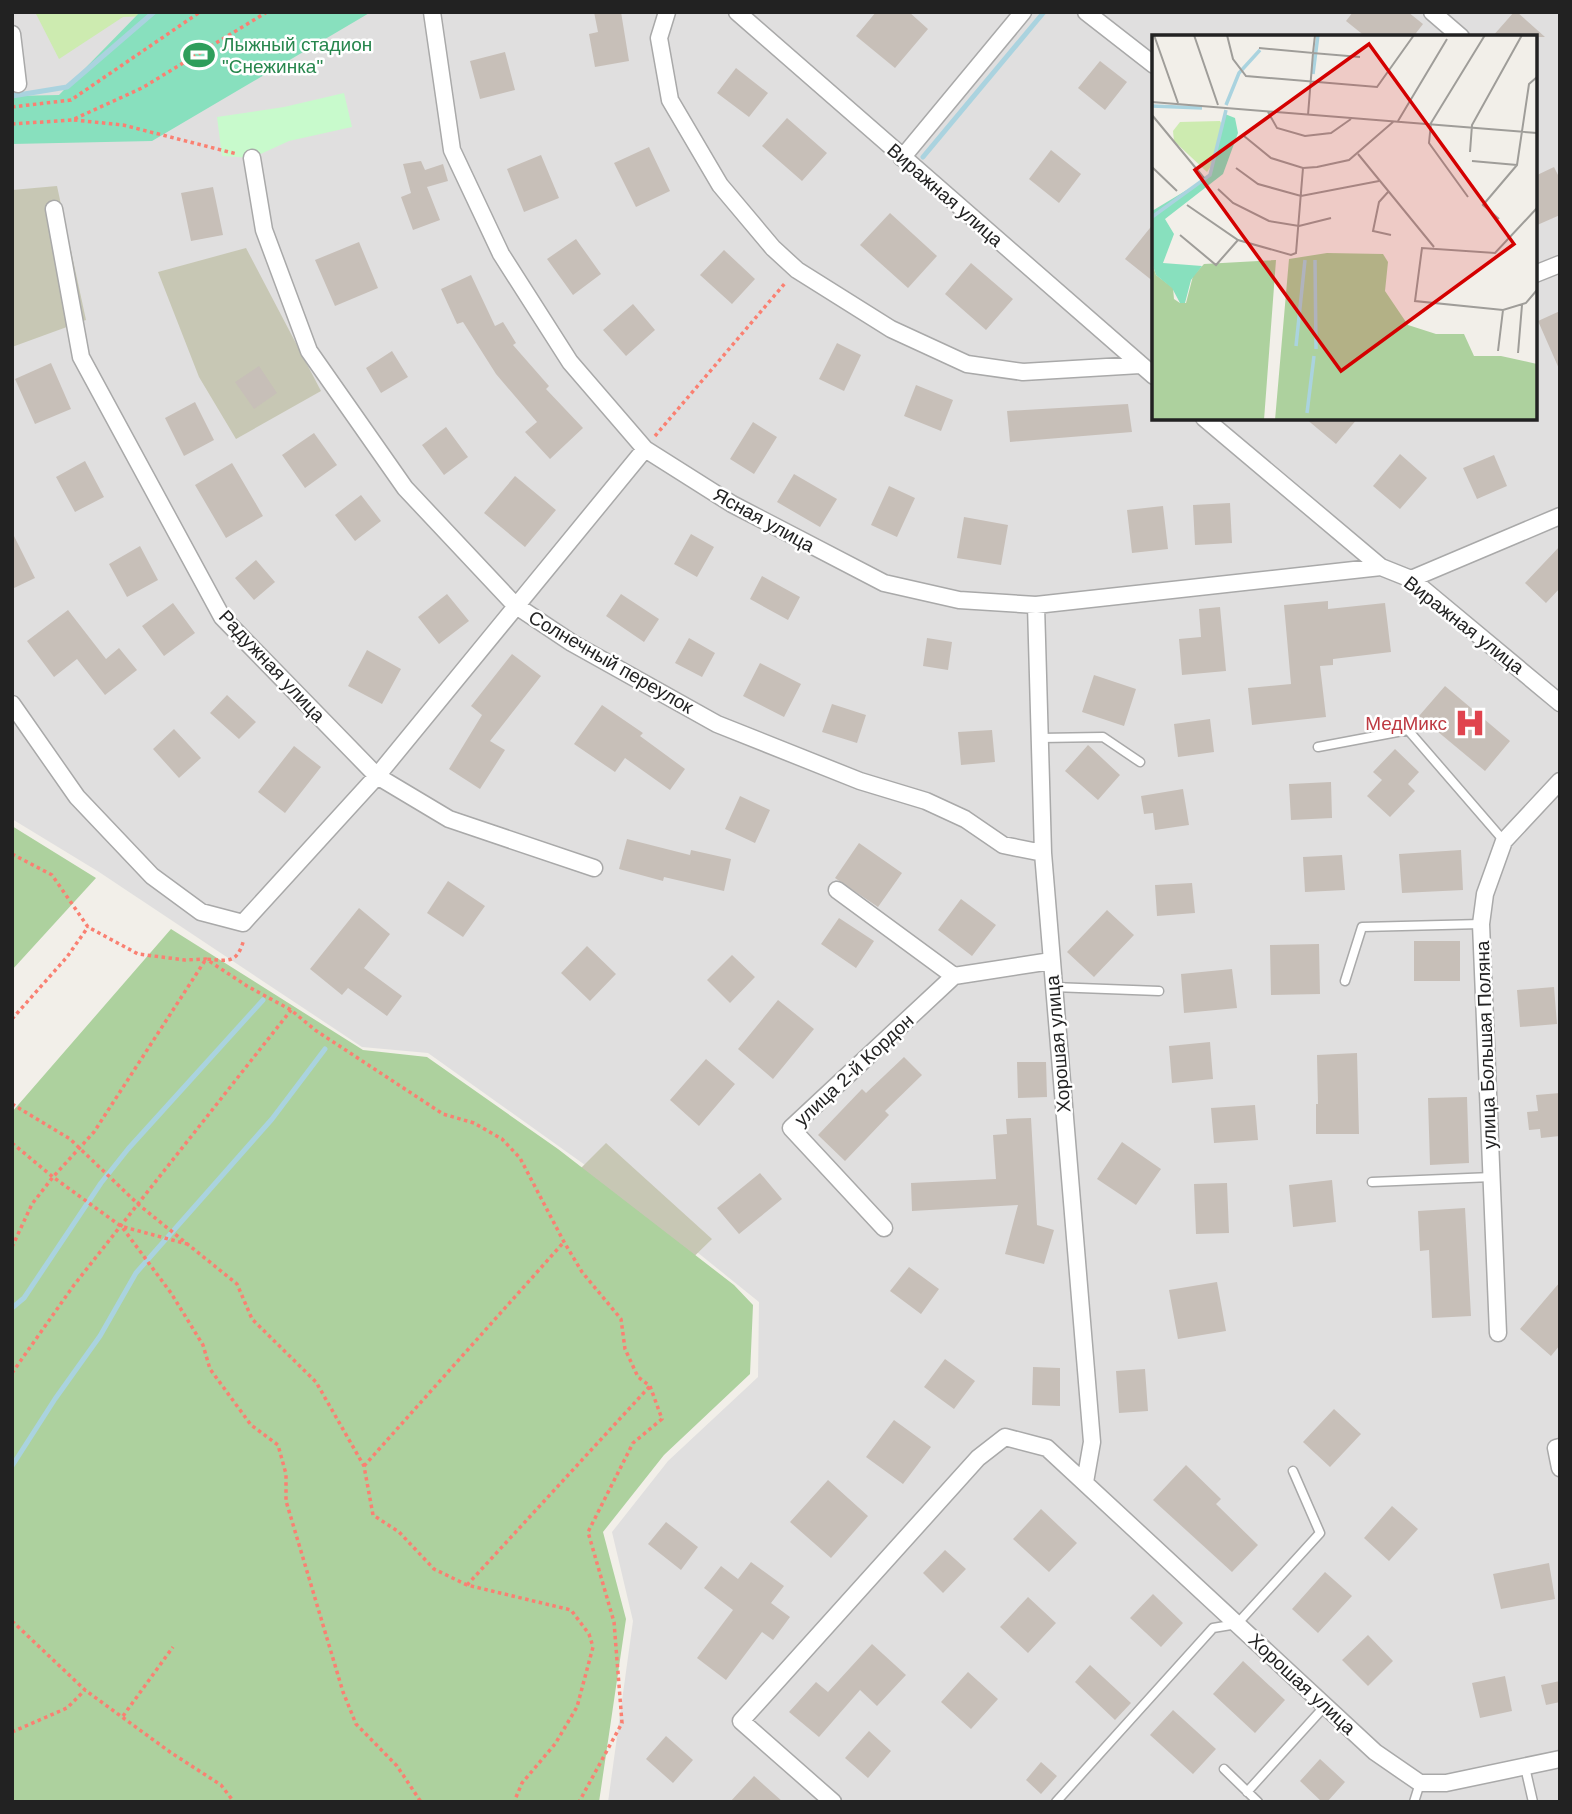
<svg xmlns="http://www.w3.org/2000/svg" width="1572" height="1814" viewBox="0 0 1572 1814" font-family="Arial,sans-serif">
<style>
.residential{fill:#e0dfdf;fill-rule:evenodd}
.construction{fill:#c7c7b4}
.grass{fill:#cdebb0}
.forest{fill:#add19e}
.park{fill:#c8facc}
.pitch{fill:#88e0be}
.lines{fill:none;stroke-linecap:round;stroke-linejoin:round}
.stream{stroke:#aad3df;stroke-width:5}
.building{fill:#c7bfb8}
.lane-casing{stroke:#a9a9a9;stroke-width:11}
.street-casing{stroke:#a9a9a9;stroke-width:19}
.path{stroke:#fa8072;stroke-width:3.5;stroke-dasharray:3.5 3.5;stroke-linecap:butt}
.lane{stroke:#fff;stroke-width:8}
.street{stroke:#fff;stroke-width:16}
.labels{text-anchor:middle;dominant-baseline:central;stroke-width:5;stroke-linejoin:round;paint-order:stroke}
.leisure-label{font-size:19px;fill:#27864d;stroke:#fff;text-anchor:start}
.street-label{font-size:19px;fill:#222;stroke:#fff}
.health-label{font-size:19px;fill:#be3a42;stroke:#fff;text-anchor:end}
.inset-river{fill:none;stroke:#aad3df;stroke-width:3.5}
.inset-road{fill:none;stroke:#9f9d99;stroke-width:2}
.view{fill:#d40000;fill-opacity:0.15;stroke:#d40000;stroke-width:3.5}
.inset-edge{fill:none;stroke:#222;stroke-width:3.5}
</style>
<rect width="100%" height="100%" fill="#f2efe9"/>
<path class="residential" d="M12,12H1560V1802H608L633,1621L612,1532L668,1461L758,1377L759,1302L620,1190L428,1053L362,1047L99,872L12,819ZM1154,37H1535V418H1154Z"/>
<path class="construction" d="M57,186L86,320L12,347V190Z
M246,248L321,391L236,439L199,377L158,272Z
M606,1143L712,1239L628,1321L550,1199Z"/>
<path class="grass" d="M35,12H184L181,15L123,17L59,59Z"/>
<path class="forest" d="M12,826L96,878L12,970Z
M171,929L363,1050L427,1057L558,1149L734,1285L753,1305L750,1374L664,1455L603,1532L626,1619L599,1802H12V1112Z"/>
<path class="park" d="M344,93L352,127L289,141L252,158L222,156L217,117L284,107Z"/>
<path class="pitch" d="M140,12H371L152,141L12,144V96L59,95Z"/>
<g class="lines">
<path class="stream" d="M12,96L67,87L154,12
M923,157L1044,12
M12,1308L24,1298L101,1183L128,1149L263,1000
M12,1466L55,1399L100,1336L136,1273L272,1119L325,1049"/>
</g>
<path class="building" d="M594,12H621L629,61L595,67L589,34L598,32Z
M876,12H909L928,29L895,68L856,36Z
M1353,12H1408L1423,24L1413,37H1366L1346,21Z
M1514,12H1517L1545,37H1492Z
M505,52L515,90L480,99L470,61Z
M1100,61L1127,82L1105,110L1078,88Z
M736,68L768,93L749,117L717,93Z
M787,118L827,153L802,181L762,146Z
M649,147L670,191L636,207L614,163Z
M1051,150L1081,174L1059,203L1029,179Z
M541,155L559,198L524,212L507,169Z
M421,161L425,170L443,164L448,181L427,187L440,220L413,230L401,197L411,193L403,164Z
M1554,167L1560,179V215L1535,226V176Z
M213,187L223,235L191,241L181,193Z
M890,213L937,256L908,288L860,245Z
M1154,223V282L1125,259Z
M576,239L601,274L573,295L547,259Z
M359,242L378,288L335,306L315,260Z
M724,250L755,279L732,304L700,275Z
M971,263L1013,299L986,330L945,294Z
M471,275L495,326L503,322L516,343L513,345L549,386L546,389L583,428L550,459L525,432L537,422L496,374L463,322L457,324L441,289Z
M633,304L655,330L626,356L603,330Z
M1560,311V371L1538,321Z
M837,343L861,355L844,391L819,379Z
M392,351L408,377L381,393L366,368Z
M51,363L71,409L35,424L15,379Z
M259,366L277,393L254,409L235,382Z
M916,385L953,400L941,431L904,416Z
M195,402L214,440L184,456L165,418Z
M1128,404L1132,432L1010,442L1007,411Z
M1305,418H1358L1336,444Z
M753,422L777,437L754,474L730,459Z
M446,427L468,457L444,475L422,445Z
M314,433L337,465L305,488L282,455Z
M1400,454L1427,478L1400,509L1373,486Z
M1494,455L1507,486L1477,499L1463,468Z
M85,461L104,497L75,512L56,477Z
M232,463L263,516L226,538L195,485Z
M794,474L837,499L820,527L777,502Z
M515,476L556,510L525,547L484,513Z
M889,486L915,498L897,537L871,525Z
M361,495L381,521L355,541L335,515Z
M1230,503L1232,543L1195,545L1193,505Z
M1163,506L1168,549L1132,553L1127,510Z
M964,517L1008,525L1001,565L957,558Z
M12,532L35,578L12,589Z
M691,534L714,547L697,577L674,564Z
M140,546L158,580L127,597L109,564Z
M1560,546V588L1546,603L1525,583Z
M256,560L275,582L254,600L235,578Z
M762,576L800,597L788,620L750,599Z
M447,594L469,621L439,644L418,617Z
M621,594L659,619L644,642L606,616Z
M1328,601V609L1385,603L1391,652L1333,659V665L1320,666L1326,717L1252,725L1248,688L1291,684L1284,605Z
M173,603L195,633L164,656L142,626Z
M1220,607L1226,671L1182,675L1179,639L1201,637L1199,609Z
M68,610L106,659L119,648L137,670L105,695L77,659L54,677L27,641Z
M689,638L715,653L702,677L675,663Z
M927,638L952,642L948,670L923,666Z
M367,650L401,669L382,704L348,686Z
M512,654L541,676L490,741L505,750L480,789L449,769L482,715L471,706Z
M760,663L801,684L784,717L743,696Z
M1094,675L1136,689L1124,726L1082,712Z
M1445,686L1510,741L1485,771L1419,716Z
M227,695L256,722L239,739L210,713Z
M832,704L866,715L857,743L822,732Z
M602,705L643,733L640,736L685,769L670,790L625,758L615,772L574,744Z
M1210,719L1214,752L1178,757L1174,724Z
M174,729L201,758L179,778L153,749Z
M992,730L995,762L961,765L958,732Z
M1088,745L1120,775L1098,800L1065,771Z
M294,746L321,767L285,813L258,792Z
M1395,749L1419,772L1408,784L1415,791L1390,817L1367,796L1382,780L1373,772Z
M1331,782L1332,818L1291,820L1289,784Z
M1183,789L1189,825L1155,830L1153,813L1144,814L1141,796Z
M740,796L770,810L755,843L725,829Z
M627,839L690,855L691,850L731,859L724,891L664,877L663,881L619,869Z
M859,843L902,873L878,907L835,878Z
M1461,850L1463,890L1402,893L1399,854Z
M1342,855L1345,890L1305,892L1303,857Z
M448,881L485,906L463,937L427,913Z
M1192,883L1195,913L1157,916L1155,885Z
M961,899L996,925L972,956L938,930Z
M359,908L390,934L364,968L402,996L387,1016L348,988L342,995L310,969Z
M1107,910L1134,935L1094,977L1067,952Z
M839,918L874,941L856,968L821,944Z
M1414,941H1460V981H1414Z
M1319,944L1320,994L1271,995L1270,945Z
M587,946L616,974L590,1001L561,973Z
M732,955L755,977L730,1003L707,980Z
M1232,969L1237,1008L1184,1013L1181,974Z
M1554,987L1557,1024L1520,1027L1517,990Z
M778,1000L814,1029L773,1079L738,1049Z
M1210,1042L1213,1079L1172,1083L1169,1046Z
M1357,1053L1359,1134H1316V1104H1318L1317,1055Z
M904,1057L922,1075L885,1111L889,1115L845,1161L818,1135L862,1089L866,1093Z
M706,1059L735,1084L699,1126L670,1100Z
M1017,1062H1046L1047,1097L1018,1098Z
M1560,1093V1136L1541,1138L1540,1129L1529,1130L1527,1112L1538,1111L1536,1095Z
M1467,1097L1469,1163L1430,1165L1428,1098Z
M1255,1105L1258,1140L1214,1143L1211,1108Z
M1031,1118L1037,1225L1054,1230L1044,1264L1005,1254L1018,1205L912,1211L911,1183L996,1179L993,1135L1007,1134L1006,1119Z
M1122,1142L1161,1169L1136,1205L1097,1179Z
M760,1173L782,1199L739,1234L717,1208Z
M1332,1180L1336,1222L1293,1227L1289,1185Z
M1227,1183L1229,1233L1196,1234L1194,1184Z
M1465,1208L1471,1316L1432,1318L1429,1250L1420,1251L1418,1211Z
M909,1267L939,1289L921,1314L890,1291Z
M1217,1282L1226,1331L1178,1339L1169,1290Z
M1560,1282V1345L1551,1356L1520,1329Z
M945,1359L975,1381L954,1409L924,1387Z
M1033,1367L1060,1368V1406L1032,1405Z
M1145,1369L1148,1411L1119,1413L1116,1371Z
M1334,1409L1361,1434L1330,1467L1303,1442Z
M894,1420L931,1447L903,1484L866,1457Z
M1186,1465L1221,1499L1216,1504L1258,1545L1232,1572L1153,1500Z
M828,1480L868,1516L831,1558L790,1522Z
M1392,1506L1418,1529L1389,1561L1364,1538Z
M1041,1509L1077,1543L1049,1572L1013,1539Z
M666,1522L698,1547L681,1570L648,1544Z
M945,1550L966,1569L943,1593L923,1573Z
M751,1562L784,1586L771,1603L790,1617L773,1640L762,1632L726,1680L697,1658L733,1610L704,1588L721,1566L738,1579Z
M1549,1563L1555,1599L1501,1609L1493,1574Z
M1325,1572L1352,1596L1318,1633L1292,1609Z
M1153,1594L1183,1623L1161,1647L1130,1618Z
M1028,1597L1056,1623L1028,1653L1000,1627Z
M1368,1635L1393,1661L1368,1686L1342,1660Z
M872,1644L906,1675L877,1706L860,1690L819,1737L789,1712L816,1682L828,1692Z
M1243,1661L1285,1700L1255,1733L1213,1694Z
M1090,1665L1131,1703L1115,1720L1075,1682Z
M968,1672L998,1699L971,1729L941,1702Z
M1505,1676L1512,1711L1480,1718L1472,1683Z
M1560,1681V1702L1546,1705L1541,1685Z
M1173,1710L1216,1749L1193,1774L1150,1735Z
M869,1731L891,1751L868,1778L845,1758Z
M666,1736L693,1760L673,1783L646,1759Z
M1320,1759L1345,1782L1327,1802H1322L1300,1781Z
M1041,1762L1057,1776L1041,1794L1026,1780Z
M754,1776L783,1802H730Z"/>
<g class="lines">
<defs>
<path id="lane" d="M1040,738L1103,737L1140,762
M1318,747L1408,730L1504,841
M1345,981L1362,927L1481,924
M1053,987L1159,991
M1372,1182L1492,1177
M1525,1767L1533,1802
M1224,1769L1258,1802
M1247,1792L1325,1706
M1056,1802L1213,1628L1237,1624L1320,1533L1293,1471
M1414,1802L1420,1783"/>
<path id="street" d="M432,12L452,150L501,254L570,362L645,449L732,504L884,583L959,600L1036,605L1381,567
M667,12L659,38L670,100L720,185L773,248L797,270L891,329L967,364L1023,372L1140,365
M737,12L1154,376
M1086,12L1154,65
M1432,12L1461,37
M12,34L18,84
M252,158L264,230L309,351L405,488L515,605L572,643L717,724L860,781L926,801L965,819L1003,845L1043,853
M902,158L1023,12
M54,209L81,357L222,617L377,776L449,819L594,868
M1535,274L1560,264
M1204,418L1381,567L1411,579L1560,703
M1411,579L1560,516
M1036,605L1043,853L1092,1442L1085,1482
M12,704L77,797L152,876L201,912L243,923L377,776L645,449
M837,890L954,976
M884,1228L791,1128L954,976L1051,961
M1498,1333L1481,924L1485,894L1504,841L1560,781
M1560,1447L1556,1448L1560,1468
M833,1802L741,1721L978,1458L1005,1437L1047,1448L1375,1752L1420,1783H1446L1560,1759"/>
</defs>
<use href="#lane" class="lane-casing"/>
<use href="#street" class="street-casing"/>
<path class="path" d="M12,107L71,100L200,12
M74,120L123,125L237,154
M12,124L72,120L142,88L267,12
M655,436L786,282
M12,854L52,875L88,927L138,954L185,960L206,959L247,986L291,1010L315,1030L443,1114L474,1123L502,1139L520,1158L564,1242L582,1272L621,1319L625,1349L638,1377L650,1386L662,1419L633,1443L588,1532L614,1622L622,1723L579,1802
M12,1019L67,957L88,927
M12,1104L70,1139L139,1205L237,1284L252,1319L316,1382L364,1466L373,1515L399,1532L434,1569L467,1585L571,1610L589,1634L593,1647L577,1707L555,1744L522,1783L514,1802
M12,1143L53,1177L122,1227L171,1293L203,1345L210,1369L251,1425L278,1445L286,1474V1501L343,1692L356,1724L397,1766L421,1802
M124,1227L187,1244
M12,1247L32,1204L53,1177L94,1132L206,959C229,961 237,964 244,939
M12,1373L74,1285L291,1010
M364,1466L563,1243
M467,1585L650,1386
M12,1621L85,1690L170,1752L221,1785L234,1802
M123,1716L173,1647
M12,1732L67,1708L85,1690"/>
<use href="#lane" class="lane"/>
<use href="#street" class="street"/>
</g>
<defs>
<symbol id="stadium-bare" viewBox="-9 -9 18 18"><path d="M0-5a6.5 5 0 1 0 0 10a6.5 5 0 1 0 0-10ZM-3.5-1.8h7v3.6h-7Z" fill="#2e9e5b" stroke="#fff" stroke-width="2.5" paint-order="stroke"/></symbol>
<symbol id="hospital-bare" viewBox="-9 -9 18 18"><path d="M-5-5h3v3.5h4V-5h3V5h-3V1.5h-4V5h-3Z" fill="#e0444e" stroke="#fff" stroke-width="2.5" paint-order="stroke"/></symbol>
</defs>
<g fill-rule="evenodd">
<use href="#stadium-bare" x="177" y="33" width="44" height="44"/>
<use href="#hospital-bare" x="1448" y="701" width="44" height="44"/>
</g>
<g class="labels">
<g class="leisure-label">
<text x="222" y="44">Лыжный стадион<tspan x="222" dy="22">"Снежинка"</tspan></text>
</g>
<g class="street-label">
<text transform="translate(945 195) rotate(41)">Виражная улица</text>
<text transform="translate(764 520) rotate(29)">Ясная улица</text>
<text transform="translate(1464 625) rotate(38)">Виражная улица</text>
<text transform="translate(611 662) rotate(30)">Солнечный переулок</text>
<text transform="translate(272 666) rotate(47)">Радужная улица</text>
<text transform="translate(1058 1044) rotate(-95)">Хорошая улица</text>
<text transform="translate(1486 1045) rotate(-92)">улица Большая Поляна</text>
<text transform="translate(854 1070) rotate(-43)">улица 2-й Кордон</text>
<text transform="translate(1302 1684) rotate(43)">Хорошая улица</text>
</g>
<g class="health-label">
<text x="1447" y="723">МедМикс</text>
</g>
</g>
<g transform="translate(1152 35)">
<rect width="385" height="385" fill="#f2efe9"/>
<path d="M68,86L72,93L65,122L55,137L22,106L21,96L28,87Z" fill="#cdebb0"/>
<path d="M175,218L231,219L236,227L233,256L256,290L284,299H312L322,321H349L385,329V385H123L137,224ZM124,225L112,385H0V228L4,240L21,253L22,264L28,268H34L41,241L52,229Z" fill="#add19e"/>
<path d="M73,79L83,83L86,98L71,139L13,184L22,199L11,228L50,231L39,245L33,268H28L20,253L4,240L0,228V176L58,141Z" fill="#88e0be"/>
<path class="inset-river" d="M161,39L166,0M74,70L87,38L108,15M0,71L50,73M0,182L58,140L74,75M163,225L164,314M144,311L153,225M155,378L162,321"/>
<path class="inset-road" d="M2,0L26,68M42,0L66,70M75,0L81,24L94,41L225,52L262,0M107,13L161,18L163,0M0,67L385,98M116,77L125,93L153,101L179,98L199,84M0,80L52,143M156,80L161,18L208,22M246,86L295,4M92,101L119,123L151,133L165,132L197,125L241,87M318,117L320,90L370,0M206,119L282,212M320,126L365,130M0,132L25,156M84,133L106,149L149,161L227,146M66,154L81,168L117,186L147,191L179,183M236,157L227,167L221,196L239,200M316,162L277,108L279,88L333,0M35,170L86,205L139,220L144,218L151,133M385,173L343,218L270,213L263,266L351,275L374,268L385,255M347,184L331,170L365,130L377,49L385,42M28,200L64,230L86,205M346,316L351,275M366,318L370,270"/>
<path class="view" d="M217,9L362,209L189,336L43,135Z"/>
<rect width="385" height="385" class="inset-edge"/>
</g>
<rect width="1572" height="1814" fill="none" stroke="#222222" stroke-width="28"/>
</svg>
